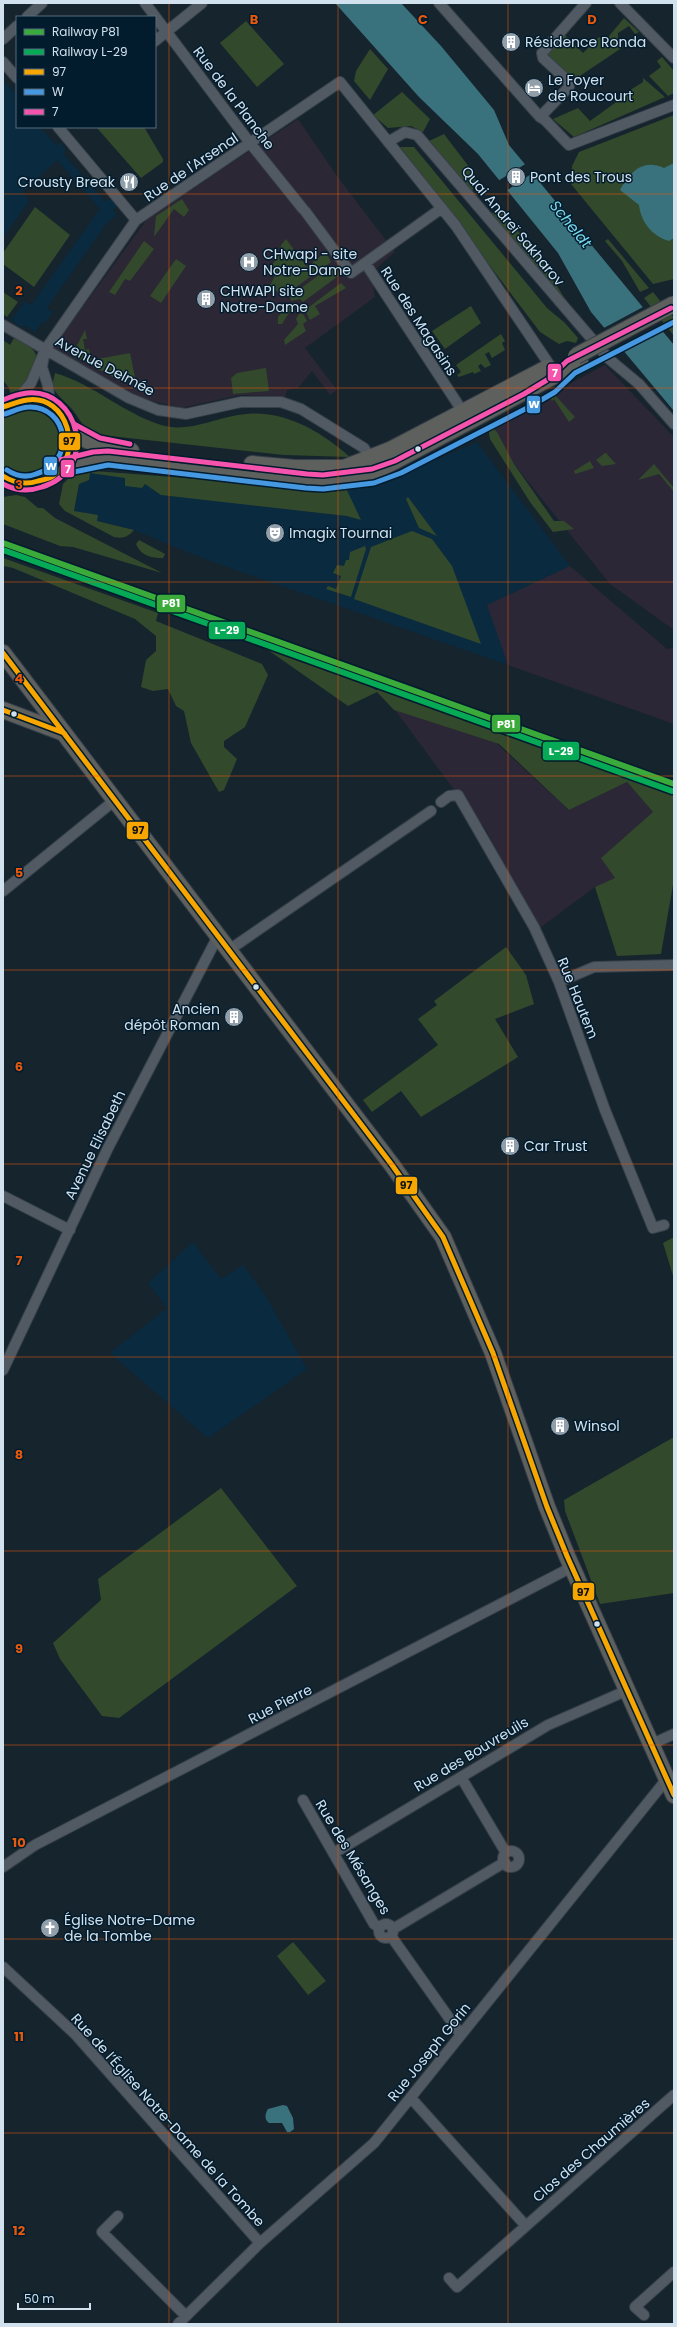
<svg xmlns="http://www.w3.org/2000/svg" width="677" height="2327" viewBox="0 0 677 2327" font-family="Poppins,sans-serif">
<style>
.built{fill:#0a2a3f}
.industrial{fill:#2b2736}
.medical{fill:#2b2735}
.green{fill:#33492b}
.water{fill:#39717c}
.pier{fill:#16242e}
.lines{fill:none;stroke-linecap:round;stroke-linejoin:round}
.minor-casing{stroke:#364049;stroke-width:12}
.primary-casing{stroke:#364049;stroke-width:18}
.minor{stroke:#515a63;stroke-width:10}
.primary{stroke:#5e605e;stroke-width:16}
.primary-bridge-casing{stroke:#364049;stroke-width:18;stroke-linecap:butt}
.primary-bridge{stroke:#5e605e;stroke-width:16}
.bus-1-casing{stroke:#021c2e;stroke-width:8}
.bus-2-casing{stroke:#021c2e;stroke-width:8}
.bus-3-casing{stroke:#021c2e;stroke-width:8}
.bus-1{stroke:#f7a600;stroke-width:5}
.bus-2{stroke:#4699e1;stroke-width:5}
.bus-3{stroke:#f653ac;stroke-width:5}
.rail-1-casing{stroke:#021c2e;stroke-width:9}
.rail-2-casing{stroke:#021c2e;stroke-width:9}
.rail-1{stroke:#3aab3a;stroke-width:6}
.rail-2{stroke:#06aa56;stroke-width:6}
.grid{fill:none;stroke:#e8590c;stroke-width:1;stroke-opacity:0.55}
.bus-dot{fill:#d1e1ed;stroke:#021c2e;stroke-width:1.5}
.labels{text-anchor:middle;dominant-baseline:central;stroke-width:3;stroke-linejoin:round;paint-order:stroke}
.poi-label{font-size:14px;fill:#d1e1ed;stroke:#021c2e;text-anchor:start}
.street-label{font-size:14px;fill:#d1e1ed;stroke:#021c2e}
.water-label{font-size:15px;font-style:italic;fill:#78d9ec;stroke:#021c2e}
.grid-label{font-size:13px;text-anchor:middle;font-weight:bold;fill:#e8590c;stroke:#021c2e;stroke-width:3;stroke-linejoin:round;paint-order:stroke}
.line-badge{stroke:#021c2e;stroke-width:1.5}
.badge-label{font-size:11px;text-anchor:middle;font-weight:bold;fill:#fff}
.pale-badge-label{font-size:11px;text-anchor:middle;font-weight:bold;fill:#111}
</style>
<rect width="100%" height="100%" fill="#16242e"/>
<path class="built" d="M3,82L17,94L14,98L17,101V127H40L56,145L60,142L66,150L63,153L106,202L110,198L117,206L113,210L117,215L106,224L47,308L53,312L45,323L42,322L35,332L24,325L22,328L11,320L25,301L31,305L100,209L57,160L23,191L29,201L3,238Z
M477,442L570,566L488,605L508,665L202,558L134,530L97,521L98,515L74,512L82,470L316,488L404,474Z
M193,1242L221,1279L243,1265L265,1295L307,1369L208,1438L110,1353L167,1308L148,1283Z"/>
<path class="industrial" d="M605,365L674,437V630L610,584L514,464L489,427Z
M570,566L667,649L674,648V724L508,665L487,605Z
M395,710L496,743L569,810L627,782L653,812L602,858L616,879L595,887L537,930L485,828L458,795Z"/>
<path class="medical" d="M298,119L337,176L395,252L371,273L375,297L305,348L337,390L330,395L312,371L298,388L287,390L285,397L240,395L181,408L137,397L52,349L147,219Z"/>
<path class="green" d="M624,18L639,32L635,34L629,26L618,33V40L623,47L574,80H571L546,57L547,54L564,34L583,53L599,37L605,41Z
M246,21L284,64L257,87L220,43Z
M370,49L388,69L370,100L354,81L356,71Z
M662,57L674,71V93L668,96L649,76L661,67L657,61Z
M643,78L665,97L574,137L553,119L578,108L590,121L626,95L627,92L643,82Z
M402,92L430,119L423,132L411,126L388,128L373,115Z
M674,115V279L653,284L571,184L572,166L579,152Z
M144,127L163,159V162L141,178L97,128Z
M444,134L476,176L472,193L429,141Z
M400,147H414L547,308L565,323L578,338L576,343L567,341L559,344L540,332Z
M182,199L189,210L184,217L174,209L154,237L156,216Z
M35,207L70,235L34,287L3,264V253Z
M503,212L538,256L569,305L489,213Z
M286,239L307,267L326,252L331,262L292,290L285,289L280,294L274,289L272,291L268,289L276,274L270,268L279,255L281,245Z
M608,239L649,288L640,292L622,261L605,241Z
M144,241L154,249L130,281L125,279L115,295L109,292Z
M176,259L186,266L161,303L150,296Z
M333,265L341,274L303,302L300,299L291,301L290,296Z
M341,283L346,288L315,306L320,314L310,320L305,310Z
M3,292L18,302L7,317L3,314Z
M653,292L674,318V336L644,298Z
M288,304L292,308L282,324H278V317Z
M471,306L481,323L445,349L432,331Z
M299,314H303L307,321L303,324L306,331L285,345L284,340L298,324L296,319Z
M85,330L87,339H83L85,350L89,349L92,360L130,353L135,377L119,380L72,355Z
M501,334L505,341L502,343L505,350L492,358L489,352L485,354L491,365L485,368L481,364L478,366L481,371L474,374L473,372L459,377L457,375L461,372L456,365Z
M14,338C20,341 29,345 33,350C45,362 23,391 11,396L9,388L3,380V340L10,345Z
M266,368L269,391L233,394L231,378L237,373Z
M55,373C93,384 123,413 161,425C187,433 213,419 238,415C280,407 320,430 350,457L284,455L101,435C82,429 83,423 72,409C64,400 58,397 52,386Z
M555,395L575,417L569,422L554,399L552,401L550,398Z
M32,407C97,424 47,506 3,466V418C12,410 20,408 32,407Z
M488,428L494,429L497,432L514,464L554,521H564L574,529L553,532L530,502L490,439Z
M605,453H606L616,464L602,466L596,460Z
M590,461L594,468L575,474L574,471Z
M654,464L674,488V492L659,474L638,480Z
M82,470L316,488L344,484L361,520L347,516L161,495L145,484L142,488L125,486V478L90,473L89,480L79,484L74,511L98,515L97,521L134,530C128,537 123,539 114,537L65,511L59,504L63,484L72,475Z
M16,495L25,497L38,508H43L55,518L162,573L73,547L60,546L3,524V497Z
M408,497L437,536L419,528L406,499Z
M412,531L432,539L452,566L481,644L354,599L371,547Z
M139,540L165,554L163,558C151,558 141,556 136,544Z
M365,546L366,549L351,597L326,589L328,586L336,589L341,576L333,573L337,565L344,566L346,560H349L350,552Z
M3,558L158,613L156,621L262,664L268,675L245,727L224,741V747L237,759L224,790L219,792L191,743L184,711L176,706L168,689L153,691L141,687L146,660L156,651V636L135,619L13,568L3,566Z
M258,643L346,673L376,690H385L498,729L674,795V879L661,954L617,956L595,887L615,878L601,858L653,812L627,782L569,810L499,744L394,710L377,692L348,706Z
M506,947L526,975L534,1004L495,1019L518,1057L421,1117L401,1091L372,1112L363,1100L438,1045L418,1019L437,1005L434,1001Z
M674,1237V1279L663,1243Z
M674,1437V1593L600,1604L565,1511L564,1500Z
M221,1488L297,1586L119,1718L102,1716L60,1659L53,1643L101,1600L98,1579Z
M293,1942L326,1981L308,1995L277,1956Z"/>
<path class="water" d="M335,3H401L441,46L494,110L509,145L674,345V411L591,312L558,253L478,154L419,97Z
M674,163V238L669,241C652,236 641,222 639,205L620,190C630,172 643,158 664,168Z
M283,2105L287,2106L293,2118L294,2129L290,2132H287L282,2123H269C264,2119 265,2114 268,2109Z"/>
<path class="pier" d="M527,163L534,172L506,191L498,181Z
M645,306L663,329L621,351L602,329Z"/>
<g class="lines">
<defs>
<path id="minor" d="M145,3L250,143L303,209
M439,3L540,117L545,120L569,145L674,105
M620,3L674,58
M27,17L42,3
M3,39L17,26
M155,41L202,3
M3,62L17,78
M540,117L569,87L568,81L543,58L542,53L586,3
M58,127L136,220
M388,142L405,132L417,135L609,359L639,384L674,424
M305,211L351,273L442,208
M366,264L463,412
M3,325L129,398L158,410L186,414L241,402H281L301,409L364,448L371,459
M45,350L136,220L340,82L456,226L551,367
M17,400L31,383L45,350L42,367L48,386L50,404
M441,802L449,796L458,795L534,927L559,982L605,1110L653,1228L664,1225
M3,891L115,800
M229,950L431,811
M559,982L594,967L674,965
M3,1196L70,1230
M3,1370L108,1148L218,936
M652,1744L674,1734
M461,1777L506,1853
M303,1800L374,1924L380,1928
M503 1859a8 8 0 1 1 16 0a8 8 0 1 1-16 0Z
M334,1853L548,1725L628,1690
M3,1867L35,1845L572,1567
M379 1931a7 7 0 1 1 14 0a7 7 0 1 1-14 0Z
M393,1929L505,1862
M391,1936L461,2035
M3,1967L75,2034L260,2243
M411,2098L526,2226
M118,2216L102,2232L186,2316
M449,2278L457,2287L674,2095
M644,2315L635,2307L674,2272
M178,2324L260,2243L374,2143L666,1780"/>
<path id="primary" d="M3,407C75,371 96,477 32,483C22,484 11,482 3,476
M70,429C86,444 110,449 131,451
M252,464L295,468H344L390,450L547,368
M62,467L94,459L108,458L323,482L342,480L378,470L580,362
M3,653L392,1165L443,1237L493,1353L547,1507L567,1556L674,1795
M3,710L64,733"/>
</defs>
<use href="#minor" class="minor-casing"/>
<use href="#primary" class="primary-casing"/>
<use href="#minor" class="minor"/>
<use href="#primary" class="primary"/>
<defs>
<path id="primary-bridge" d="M576,356L674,304"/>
</defs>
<use href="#primary-bridge" class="primary-bridge-casing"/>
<use href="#primary-bridge" class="primary-bridge"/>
<defs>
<path id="bus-1" d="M3,407C11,405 19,401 27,400C68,394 84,454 53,476C49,479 43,480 38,481C26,485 14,483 3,476
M3,653L392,1165L443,1237L493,1353L547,1507L567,1556L674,1795
M3,710L64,733L66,736"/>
<path id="bus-2" d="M5,414C12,412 21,407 29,407C67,406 78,461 36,474C26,478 16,476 7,470
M64,474L108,465L306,488L323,489L374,483L401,473L531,406L555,392L575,373L674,322"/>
<path id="bus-3" d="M3,400C10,397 19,394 27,393C79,388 100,469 42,487C28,492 16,491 3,484
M74,424L100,438L130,444
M60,460L93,452L108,451L307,474L323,475L372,469L395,461L524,394L547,380L567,361L671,308"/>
</defs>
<use href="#bus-1" class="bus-1-casing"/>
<use href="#bus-2" class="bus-2-casing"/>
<use href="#bus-3" class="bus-3-casing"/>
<use href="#bus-1" class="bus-1"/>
<use href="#bus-2" class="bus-2"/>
<use href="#bus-3" class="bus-3"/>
<defs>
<path id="rail-1" d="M3,543L674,784"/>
<path id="rail-2" d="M3,550L672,791"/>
</defs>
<use href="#rail-1" class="rail-1-casing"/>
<use href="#rail-2" class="rail-2-casing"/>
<use href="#rail-1" class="rail-1"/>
<use href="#rail-2" class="rail-2"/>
</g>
<path class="grid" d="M169,3V2324M338,3V2324M508,3V2324M3,194H674M3,388H674M3,582H674M3,776H674M3,970H674M3,1164H674M3,1357H674M3,1551H674M3,1745H674M3,1939H674M3,2133H674"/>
<defs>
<symbol id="building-disc" viewBox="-11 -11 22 22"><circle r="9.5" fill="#909faa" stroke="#021c2e"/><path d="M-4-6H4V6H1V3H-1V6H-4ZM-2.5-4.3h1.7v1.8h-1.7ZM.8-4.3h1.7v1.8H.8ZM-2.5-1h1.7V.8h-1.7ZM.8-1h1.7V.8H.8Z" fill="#fff"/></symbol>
<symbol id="hotel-disc" viewBox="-11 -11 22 22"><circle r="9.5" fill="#909faa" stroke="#021c2e"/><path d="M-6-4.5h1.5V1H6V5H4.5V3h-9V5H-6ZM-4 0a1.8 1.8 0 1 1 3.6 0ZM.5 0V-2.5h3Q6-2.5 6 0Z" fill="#fff"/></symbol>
<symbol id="restaurant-disc" viewBox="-11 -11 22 22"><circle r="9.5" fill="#909faa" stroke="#021c2e"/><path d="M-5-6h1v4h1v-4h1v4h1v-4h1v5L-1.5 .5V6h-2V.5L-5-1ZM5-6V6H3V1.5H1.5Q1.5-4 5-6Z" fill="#fff"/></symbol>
<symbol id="hospital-disc" viewBox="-11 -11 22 22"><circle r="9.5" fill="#909faa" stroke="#021c2e"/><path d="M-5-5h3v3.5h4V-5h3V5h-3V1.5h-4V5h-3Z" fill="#fff"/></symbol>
<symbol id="theatre-disc" viewBox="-11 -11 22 22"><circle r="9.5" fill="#909faa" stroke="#021c2e"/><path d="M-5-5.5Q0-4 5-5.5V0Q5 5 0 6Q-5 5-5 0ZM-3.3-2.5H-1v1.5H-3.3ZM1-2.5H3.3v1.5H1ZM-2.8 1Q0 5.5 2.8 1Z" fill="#fff"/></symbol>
<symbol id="church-disc" viewBox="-11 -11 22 22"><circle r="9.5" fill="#909faa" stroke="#021c2e"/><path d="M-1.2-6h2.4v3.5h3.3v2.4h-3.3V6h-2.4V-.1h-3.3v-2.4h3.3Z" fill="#fff"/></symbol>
</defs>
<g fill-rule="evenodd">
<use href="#building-disc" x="500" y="31" width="22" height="22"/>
<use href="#hotel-disc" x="523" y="77" width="22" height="22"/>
<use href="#building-disc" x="505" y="166" width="22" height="22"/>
<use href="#restaurant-disc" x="118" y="171" width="22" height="22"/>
<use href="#hospital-disc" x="238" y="251" width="22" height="22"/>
<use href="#building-disc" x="195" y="288" width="22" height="22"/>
<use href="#theatre-disc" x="264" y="522" width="22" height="22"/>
<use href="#building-disc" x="223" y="1006" width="22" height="22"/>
<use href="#building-disc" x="499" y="1135" width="22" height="22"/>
<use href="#building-disc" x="549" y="1415" width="22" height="22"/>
<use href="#church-disc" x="39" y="1917" width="22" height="22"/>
</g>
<g class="bus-dot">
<circle cx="418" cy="449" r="3.5"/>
<circle cx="14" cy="714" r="3.5"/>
<circle cx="256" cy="987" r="3.5"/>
<circle cx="597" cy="1624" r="3.5"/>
</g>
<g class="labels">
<g class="poi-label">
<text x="525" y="42">Résidence Ronda</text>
<text x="548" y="80">Le Foyer<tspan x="548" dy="16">de Roucourt</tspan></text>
<text x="530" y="177">Pont des Trous</text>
<text x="115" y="182" text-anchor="end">Crousty Break</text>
<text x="263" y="254">CHwapi - site<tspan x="263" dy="16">Notre-Dame</tspan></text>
<text x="220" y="291">CHWAPI site<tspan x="220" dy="16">Notre-Dame</tspan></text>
<text x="289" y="533">Imagix Tournai</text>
<text x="220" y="1009" text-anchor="end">Ancien<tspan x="220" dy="16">dépôt Roman</tspan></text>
<text x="524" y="1146">Car Trust</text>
<text x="574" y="1426">Winsol</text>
<text x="64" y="1920">Église Notre-Dame<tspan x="64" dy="16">de la Tombe</tspan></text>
</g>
<g class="street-label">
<text transform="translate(234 98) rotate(53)">Rue de la Planche</text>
<text transform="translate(191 167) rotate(-34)">Rue de l'Arsenal</text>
<text transform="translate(513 226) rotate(50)">Quai Andreï Sakharov</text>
<text transform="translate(419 321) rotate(57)">Rue des Magasins</text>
<text transform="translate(105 366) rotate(28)">Avenue Delmée</text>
<text transform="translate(578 998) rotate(68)">Rue Hautem</text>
<text transform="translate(95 1145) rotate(-64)">Avenue Elisabeth</text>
<text transform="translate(280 1704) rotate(-27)">Rue Pierre</text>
<text transform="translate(471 1754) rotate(-31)">Rue des Bouvreuils</text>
<text transform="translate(353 1857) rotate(59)">Rue des Mésanges</text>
<text transform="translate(429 2052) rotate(-51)">Rue Joseph Gorin</text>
<text transform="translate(168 2120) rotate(48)">Rue de l’Église Notre-Dame de la Tombe</text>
<text transform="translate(591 2150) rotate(-41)">Clos des Chaumières</text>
</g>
<g class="water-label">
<text transform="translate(571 224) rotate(51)">Scheldt</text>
</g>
</g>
<g class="grid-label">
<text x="254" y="24">B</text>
<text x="423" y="24">C</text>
<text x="592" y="24">D</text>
<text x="19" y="295">2</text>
<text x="19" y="489">3</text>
<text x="19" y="683">4</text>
<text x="19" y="877">5</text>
<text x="19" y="1071">6</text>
<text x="19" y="1265">7</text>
<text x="19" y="1459">8</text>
<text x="19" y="1653">9</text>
<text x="19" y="1847">10</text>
<text x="19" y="2041">11</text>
<text x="19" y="2235">12</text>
</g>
<g class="line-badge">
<rect x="547" y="363" width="15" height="19" rx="4" fill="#f653ac"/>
<rect x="526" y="395" width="15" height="19" rx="4" fill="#4699e1"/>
<rect x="58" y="432" width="23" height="19" rx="4" fill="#f7a600"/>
<rect x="43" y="456" width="15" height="20" rx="4" fill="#4699e1"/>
<rect x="60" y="459" width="15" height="19" rx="4" fill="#f653ac"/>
<rect x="156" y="594" width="30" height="19" rx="4" fill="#3aab3a"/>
<rect x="208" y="621" width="38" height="19" rx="4" fill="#06aa56"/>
<rect x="491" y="714" width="30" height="19" rx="4" fill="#3aab3a"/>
<rect x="542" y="741" width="38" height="20" rx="4" fill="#06aa56"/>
<rect x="126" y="821" width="23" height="19" rx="4" fill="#f7a600"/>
<rect x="395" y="1176" width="23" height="19" rx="4" fill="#f7a600"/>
<rect x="572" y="1582" width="23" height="19" rx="4" fill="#f7a600"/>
</g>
<g class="badge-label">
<text x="555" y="377">7</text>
<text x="534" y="408">W</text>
<text x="51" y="470">W</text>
<text x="68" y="473">7</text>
<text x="171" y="607">P81</text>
<text x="227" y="634">L-29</text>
<text x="506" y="728">P81</text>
<text x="561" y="755">L-29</text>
</g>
<g class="pale-badge-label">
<text x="69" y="445">97</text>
<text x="138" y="834">97</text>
<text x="406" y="1189">97</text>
<text x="583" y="1596">97</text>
</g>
<rect width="677" height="2327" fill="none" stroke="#d1e1ed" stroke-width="8"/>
<rect x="16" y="16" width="140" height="112" fill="#021c2e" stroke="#556b7a"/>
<rect x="24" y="29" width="20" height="6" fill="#3aab3a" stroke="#556b7a"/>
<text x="52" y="36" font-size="12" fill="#d1e1ed">Railway P81</text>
<rect x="24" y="49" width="20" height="6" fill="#06aa56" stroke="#556b7a"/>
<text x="52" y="56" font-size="12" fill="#d1e1ed">Railway L-29</text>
<rect x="24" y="69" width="20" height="6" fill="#f7a600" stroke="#556b7a"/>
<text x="52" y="76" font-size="12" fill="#d1e1ed">97</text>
<rect x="24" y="89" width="20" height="6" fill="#4699e1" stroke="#556b7a"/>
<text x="52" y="96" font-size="12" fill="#d1e1ed">W</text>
<rect x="24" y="109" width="20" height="6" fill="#f653ac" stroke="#556b7a"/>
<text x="52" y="116" font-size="12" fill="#d1e1ed">7</text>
<path d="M18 2303v6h72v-6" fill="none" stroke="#d1e1ed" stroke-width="2"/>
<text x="24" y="2303" font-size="12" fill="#d1e1ed" stroke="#021c2e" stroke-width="3" paint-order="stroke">50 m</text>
</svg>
